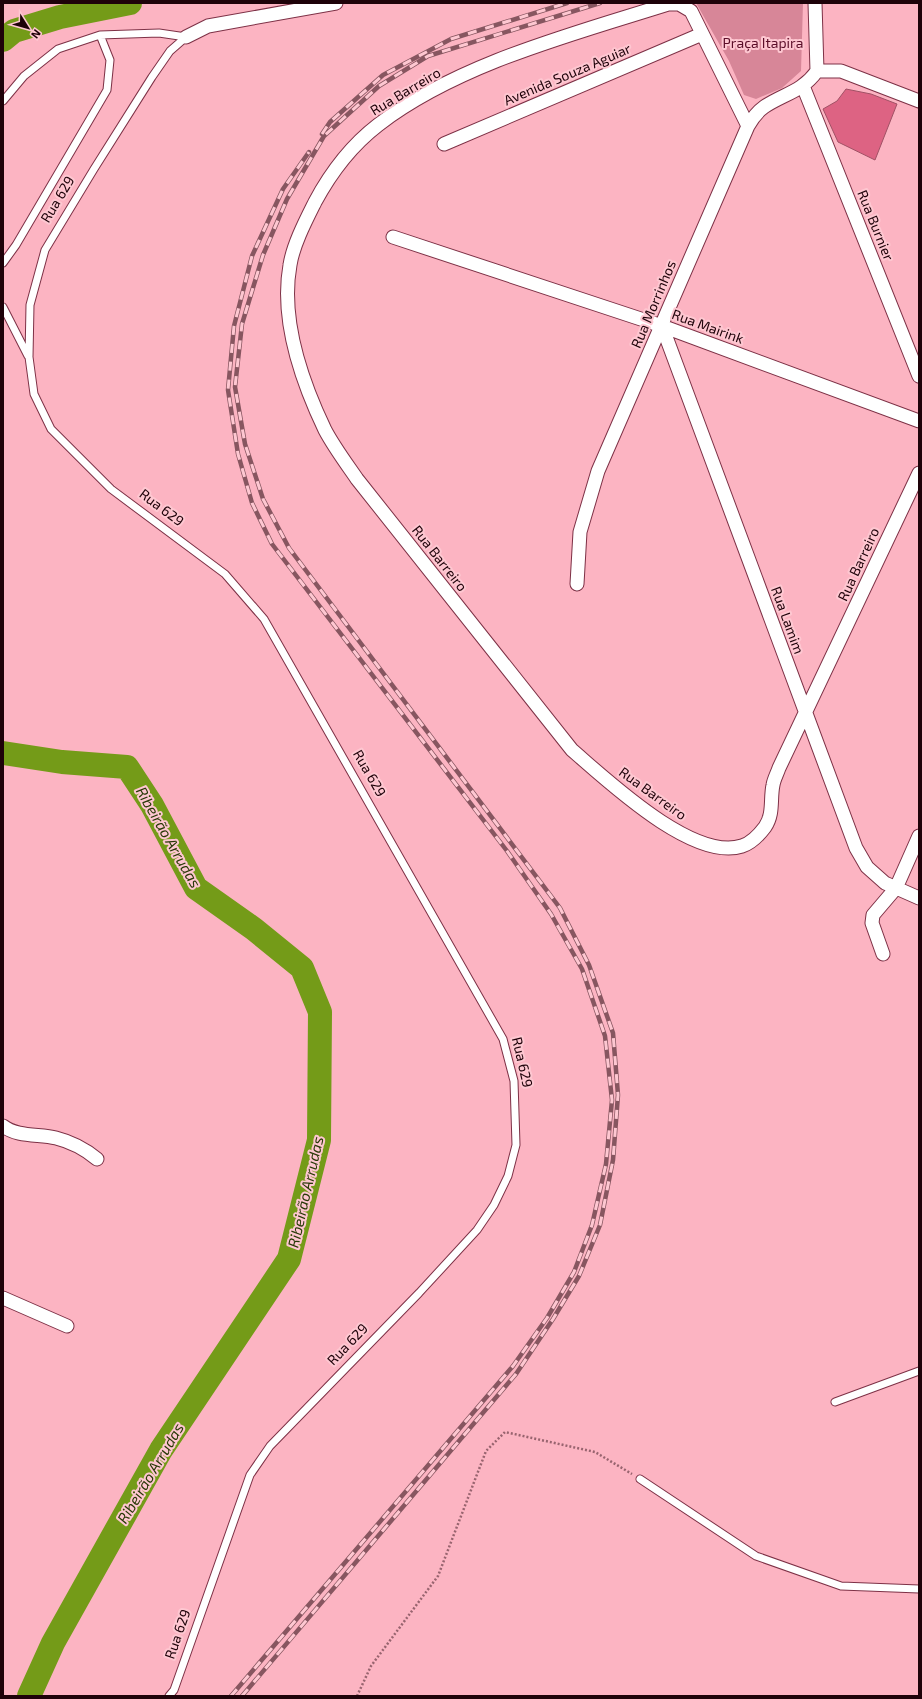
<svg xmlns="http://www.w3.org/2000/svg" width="922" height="1699" viewBox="0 0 922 1699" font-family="'Exo 2',sans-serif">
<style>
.green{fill:#d78698}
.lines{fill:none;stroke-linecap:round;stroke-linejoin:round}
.river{stroke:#749b18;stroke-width:24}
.building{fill:#dd6383;stroke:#a15165}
.service-casing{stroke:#7d3146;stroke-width:9}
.minor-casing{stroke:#7d3146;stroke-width:15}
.path{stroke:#98646f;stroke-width:2.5;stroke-dasharray:2 2;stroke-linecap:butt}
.service{stroke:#fff;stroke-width:7}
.minor{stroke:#fff;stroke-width:13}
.rail-casing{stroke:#875660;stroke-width:4.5}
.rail{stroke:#fec7d1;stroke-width:3;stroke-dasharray:9;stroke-linecap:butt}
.labels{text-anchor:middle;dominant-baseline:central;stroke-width:4;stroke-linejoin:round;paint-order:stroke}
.park-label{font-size:14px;fill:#5b0d28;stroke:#fec7d1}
.street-label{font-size:14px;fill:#1e0209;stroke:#fec7d1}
.water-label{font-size:15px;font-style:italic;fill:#293907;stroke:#fec7d1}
</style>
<rect width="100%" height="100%" fill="#fcb4c2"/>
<path class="green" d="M696,3H803L801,71L782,88L756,99L744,95L729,61Z"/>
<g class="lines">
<path class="river" d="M3,40L14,31L60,17L130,3
M3,753L62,762L127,767L152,805L196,888L254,929L302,968L320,1012L319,1140L289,1259L161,1450L53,1643L29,1696"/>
</g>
<path class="building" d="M846,89L871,94L897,104L875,160L838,142L823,109L837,101Z"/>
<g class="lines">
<defs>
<path id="service" d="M3,101L24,76L58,49L100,35L159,33L186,37
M3,263L16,245L107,90L110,60L100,35
M3,307L28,356
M835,1402L919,1371
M640,1479L756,1556L841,1586L919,1589
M169,1696L174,1690L250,1475L270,1446L419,1293L477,1230L494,1205L508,1176L516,1145L514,1081L503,1039L264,619L225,574L111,489L51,429L34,394L29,357L30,305L45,250L94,169L152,77L170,51L186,37"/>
<path id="minor" d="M815,3L817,71
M186,37L208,26L336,3
M817,71H841L919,101
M803,86L919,376
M748,126L691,11L679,4H668C573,34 457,64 378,125C352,145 330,174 315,202C306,220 293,245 290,265C280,320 302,382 325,430C334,447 346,463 357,479L572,750C607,780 693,862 742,846C752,843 759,835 765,827C774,814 770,799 773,785C774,779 777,774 779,768L919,473
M444,144L702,34
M393,237L662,326L919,421
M662,326L856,848L867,867L885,883L919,898
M577,584L580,532L598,471L748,126C752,119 757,112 764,107C783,94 802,92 817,71
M883,954L872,923L873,915L896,888L919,836
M3,1126C17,1137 39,1134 56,1138C72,1142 85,1149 97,1159
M3,1298L67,1326"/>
</defs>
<use href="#service" class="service-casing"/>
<use href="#minor" class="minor-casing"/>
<path class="path" d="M357,1696L371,1666L438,1576L486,1451L505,1432L595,1452L632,1474"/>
<use href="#service" class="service"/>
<use href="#minor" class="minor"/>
<defs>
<path id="rail" d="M322,134L330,122L383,75L451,39L567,3
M231,1696L513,1366L547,1318L574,1272L592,1225L606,1164L612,1100L605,1036L582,969L551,914L507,851L272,544L252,503L238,454L228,390L234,326L252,256L283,189L309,152
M242,1696L516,1374L553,1319L579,1276L600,1225L613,1160L618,1095L613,1033L589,965L560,908L289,548L263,499L245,444L235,387L242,324L263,255L287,199L324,136L379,86L428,56L600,3"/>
</defs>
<use href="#rail" class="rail-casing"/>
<use href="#rail" class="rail"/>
</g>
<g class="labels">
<g class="park-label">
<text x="763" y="42">Praça Itapira</text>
</g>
<g class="street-label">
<text transform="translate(567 74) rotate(-23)">Avenida Souza Aguiar</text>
<text transform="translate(405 91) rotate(-31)">Rua Barreiro</text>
<text transform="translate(57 199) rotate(-59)">Rua 629</text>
<text transform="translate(876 225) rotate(68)">Rua Burnier</text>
<text transform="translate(653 304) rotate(-67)">Rua Morrinhos</text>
<text transform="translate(708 326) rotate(20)">Rua Mairink</text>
<text transform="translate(162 507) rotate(37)">Rua 629</text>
<text transform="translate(440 558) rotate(52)">Rua Barreiro</text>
<text transform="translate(858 564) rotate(-65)">Rua Barreiro</text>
<text transform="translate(788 620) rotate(70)">Rua Lamim</text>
<text transform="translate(370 773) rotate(60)">Rua 629</text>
<text transform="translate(653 793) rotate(36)">Rua Barreiro</text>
<text transform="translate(523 1062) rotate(77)">Rua 629</text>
<text transform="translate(347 1344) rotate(-46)">Rua 629</text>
<text transform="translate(177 1634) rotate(-71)">Rua 629</text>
</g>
<g class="water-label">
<text transform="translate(169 837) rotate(60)">Ribeirão Arrudas</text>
<text transform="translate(305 1192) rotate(-77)">Ribeirão Arrudas</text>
<text transform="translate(150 1473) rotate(-59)">Ribeirão Arrudas</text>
</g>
</g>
<rect width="922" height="1699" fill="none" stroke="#1e0209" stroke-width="8"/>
<g transform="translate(28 28) rotate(127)" stroke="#fec7d1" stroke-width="3" paint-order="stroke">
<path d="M0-3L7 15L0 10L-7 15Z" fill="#1e0209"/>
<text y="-6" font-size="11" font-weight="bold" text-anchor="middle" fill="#1e0209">N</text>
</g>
</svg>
